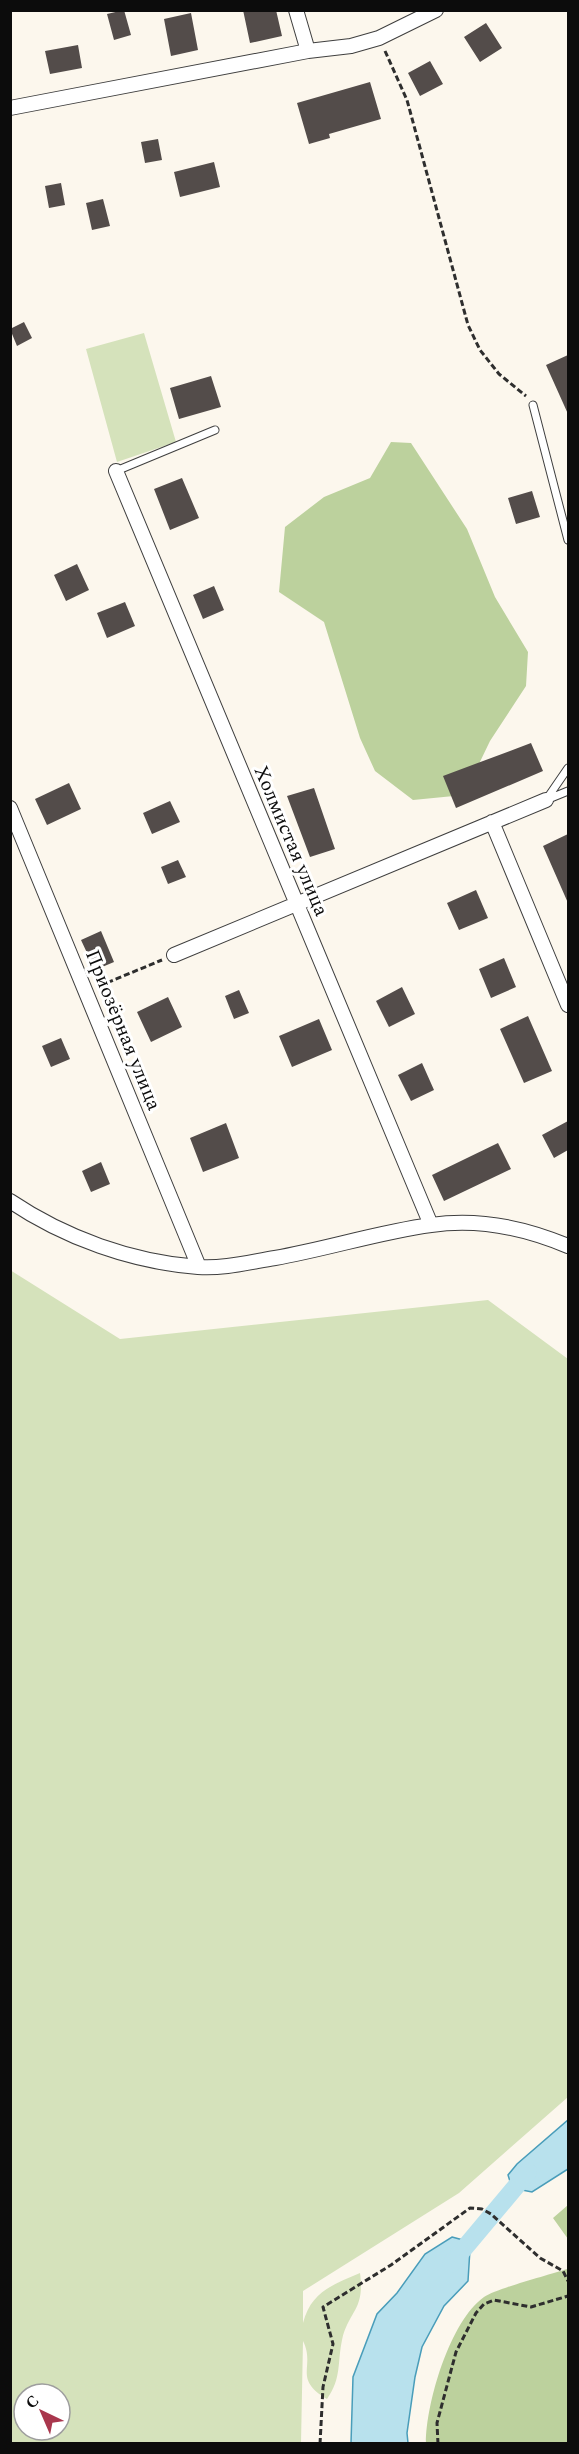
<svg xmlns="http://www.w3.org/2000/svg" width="579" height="2454" viewBox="0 0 579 2454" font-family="Spectral,serif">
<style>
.green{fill:#d5e2bb;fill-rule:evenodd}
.forest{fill:#bcd19d}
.water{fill:#b8e1ed;stroke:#499dba;stroke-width:1.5}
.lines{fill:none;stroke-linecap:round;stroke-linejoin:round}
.canal{stroke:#b8e1ed;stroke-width:18}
.building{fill:#534c4a}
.lane-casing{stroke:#3f3f3f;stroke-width:9}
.street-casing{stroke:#3f3f3f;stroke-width:16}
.path{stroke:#2e2e2e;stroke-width:3;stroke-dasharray:6 3;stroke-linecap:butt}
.lane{stroke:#fff;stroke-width:7}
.street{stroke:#fff;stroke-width:14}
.labels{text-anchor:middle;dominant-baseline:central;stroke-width:6;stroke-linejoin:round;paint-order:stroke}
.street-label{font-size:20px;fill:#0c0c0c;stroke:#fff}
</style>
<rect width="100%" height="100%" fill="#fcf7ed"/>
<path class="green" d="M144,333L176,442L117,462L86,349Z
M10,1270L120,1339L488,1300L568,1359V2097L459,2193L303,2291V2323C311,2292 332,2285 360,2273C365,2311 349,2310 342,2340C337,2364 342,2377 327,2399C292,2378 316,2367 303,2341L301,2443H11ZM24,2394H60V2430H24Z"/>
<path class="forest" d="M391,442L411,443L467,529L495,597L528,652L526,686L490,741L464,795L413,800L375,771L360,738L324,622L279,592L285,527L324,497L370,478Z
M568,2205V2239L553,2218Z
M568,2265V2443H426C426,2403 450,2321 484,2297C498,2288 549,2275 567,2269Z"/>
<path class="water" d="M568,2120V2169L532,2192L512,2188L508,2175L517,2164Z
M452,2237L463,2240L470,2249L468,2281L444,2306L422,2347L415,2377L407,2433L408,2443H351L353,2377L377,2314L397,2293L425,2254Z"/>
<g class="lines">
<path class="canal" d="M451,2264L528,2172"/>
</g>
<path class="building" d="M124,10L131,35L114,40L107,14Z
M243,10H276L282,36L250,43Z
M191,13L198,50L171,56L164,19Z
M486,23L502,48L480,62L464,37Z
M78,45L82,68L50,74L45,51Z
M430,61L443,84L420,96L408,73Z
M370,82L381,119L329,134L330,138L309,144L297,103Z
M158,139L162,160L145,163L141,142Z
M214,162L220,187L180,197L174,172Z
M61,183L65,205L49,208L45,186Z
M103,199L110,226L92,230L86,203Z
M24,322L32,338L17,346L10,329Z
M568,355V414L546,365Z
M211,376L221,407L179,419L170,388Z
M182,478L199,518L170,530L154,489Z
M532,491L540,517L516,524L508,498Z
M77,564L89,590L66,601L54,575Z
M214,586L224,610L203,619L193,595Z
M125,602L135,626L107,638L97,613Z
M531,743L543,771L456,808L443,776Z
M69,783L81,809L47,825L35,799Z
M314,788L335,849L310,857L287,796Z
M170,801L180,822L152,834L143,813Z
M568,834V903L543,846Z
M178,860L186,877L168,884L161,867Z
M476,890L488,918L459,930L447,903Z
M101,931L114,962L95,970L81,940Z
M504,958L516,987L491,998L479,969Z
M402,987L415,1014L389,1027L376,1001Z
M239,990L249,1013L234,1019L225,996Z
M168,997L182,1027L151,1042L137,1012Z
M528,1016L552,1071L524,1083L500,1029Z
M319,1019L332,1050L292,1067L279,1036Z
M61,1038L70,1059L51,1067L42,1046Z
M422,1063L434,1090L411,1101L398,1075Z
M568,1121V1150L554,1158L542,1135Z
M226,1123L239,1158L203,1172L190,1138Z
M498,1143L511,1169L444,1201L432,1175Z
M101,1162L110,1184L91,1192L82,1171Z"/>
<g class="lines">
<defs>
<path id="lane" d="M533,405L568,540
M116,471L215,430
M546,800L568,768
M546,800L568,791"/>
<path id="street" d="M296,10L308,51
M10,108L308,51L351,46L379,38L436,10
M116,471L431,1225
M10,808L199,1267
M492,822L568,1005
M174,955L546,800
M10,1201C65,1238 132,1262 198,1267C223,1269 250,1262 275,1258C327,1249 379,1232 431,1225C477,1218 525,1228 568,1246"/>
</defs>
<use href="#lane" class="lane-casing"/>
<use href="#street" class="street-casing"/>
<path class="path" d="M385,51L407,100L468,325L480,350L499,374L526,396
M99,986L162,960
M320,2444L323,2387L333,2344L323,2307L391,2265L470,2208L482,2209L491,2214L540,2258L563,2271L568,2281
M438,2444L437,2423L456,2352L476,2313L484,2304L494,2300L531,2307L568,2296"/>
<use href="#lane" class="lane"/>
<use href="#street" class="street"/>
</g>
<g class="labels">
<g class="street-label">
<text transform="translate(291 841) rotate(67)">Холмистая улица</text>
<text transform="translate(123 1030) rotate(68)">Приозёрная улица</text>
</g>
</g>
<rect width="579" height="2454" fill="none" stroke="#0c0c0c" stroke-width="24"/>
<g transform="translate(42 2412) rotate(316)"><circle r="28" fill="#ffffff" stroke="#9e9e9e" stroke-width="1.5"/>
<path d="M0-4.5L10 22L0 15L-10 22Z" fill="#a9374d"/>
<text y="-9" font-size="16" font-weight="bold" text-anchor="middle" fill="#0c0c0c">С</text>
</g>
</svg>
